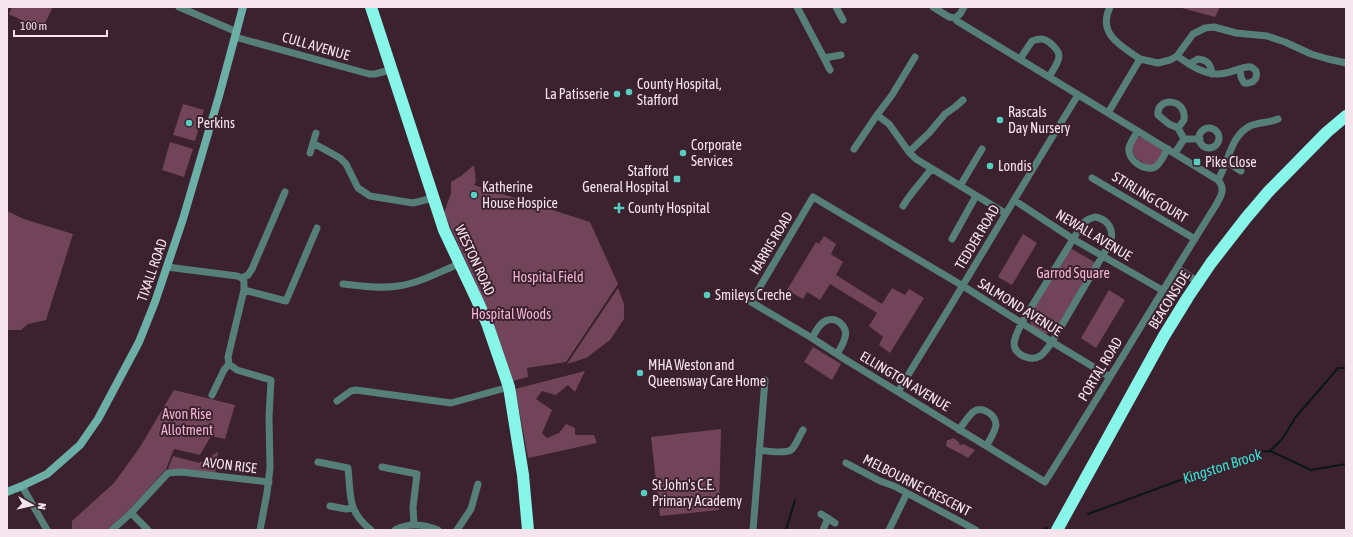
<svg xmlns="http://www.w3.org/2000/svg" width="1353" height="537" viewBox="0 0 1353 537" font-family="'Asap Condensed',sans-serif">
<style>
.green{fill:#71445a}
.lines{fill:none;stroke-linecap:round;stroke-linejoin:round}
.stream{stroke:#091716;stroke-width:2}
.street{stroke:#567f7a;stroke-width:7}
.secondary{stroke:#6bafa7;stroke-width:8}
.highway{stroke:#87f6e9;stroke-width:12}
.poi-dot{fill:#57cec1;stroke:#3c212f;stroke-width:1.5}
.labels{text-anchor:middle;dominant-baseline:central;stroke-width:4;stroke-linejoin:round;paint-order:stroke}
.street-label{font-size:14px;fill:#f7e5ed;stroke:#3c212f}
.poi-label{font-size:14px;fill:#f7e5ed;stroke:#3c212f;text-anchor:start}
.park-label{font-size:14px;fill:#f3b5d3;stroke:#3c212f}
.water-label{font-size:15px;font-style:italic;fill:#36e0d1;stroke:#3c212f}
</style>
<rect width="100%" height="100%" fill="#3c212f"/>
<path class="green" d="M12,7H53L45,23H42L40,29L9,14Z
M1178,7H1220L1215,17Z
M183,104L204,110L195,141L173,135Z
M1137,137C1146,137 1158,144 1163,151L1156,163L1148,166C1135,157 1126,154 1137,137Z
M170,142L193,149L184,177L162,170Z
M474,165L476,182L474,185L590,222L618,284L566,362L527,368L528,377L513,381L475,281L444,213L451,193V182L461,176Z
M7,211L24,219L73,234L46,320L28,324L21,330H7Z
M1023,234L1037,243L1012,285L998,277Z
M824,236L836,244L831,254L843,262L836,275L882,304L892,288L905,295L909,289L924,298L890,353L879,345L883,337L869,326L877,313L830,284L820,300L807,292L803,299L787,290L816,242L819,244Z
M1070,248L1096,263L1056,329L1053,332L1045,334C1038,330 1029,327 1029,316Z
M618,288L624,304V319L610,340L586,358L567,364Z
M1109,290L1125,300L1096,348L1081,338Z
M813,347L841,364L832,380L804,362Z
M585,371L575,392L568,385L556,395L542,391L536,399L552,410L542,433L547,438L559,433L566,424L575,428V435H594L597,443L528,458L515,389Z
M174,390L235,405L225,439L211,436L200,455L174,449L166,469L129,510L107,530H72V521L114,483L140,447Z
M721,429L719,510L660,516L651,437Z
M953,438L959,442V444L961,445L963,444L975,450L968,458C961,453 954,451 946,446L947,440H949Z
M218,452L215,474L168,469L173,456L199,463Z"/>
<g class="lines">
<path class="stream" d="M1270,451L1311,470L1346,464
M1088,514L1257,452L1270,451L1283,438L1295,418L1332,375L1338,368H1346
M786,530L795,500
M1043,530L1047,528"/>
<path class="street" d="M179,7L237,32
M797,7L824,58L841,55
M836,7L843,20
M933,7L949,17L955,18L957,21L1218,180C1226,189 1221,196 1216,205C1158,297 1103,390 1045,482L846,360L812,338L751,302L813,197L963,286L1052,342L1110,377
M955,18L960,14L964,7
M235,37L369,74H375L390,70
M1177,56C1190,65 1201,73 1217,74C1228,75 1245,65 1251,67C1251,67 1256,70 1256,71C1258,79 1253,84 1244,83L1241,77L1240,70
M824,58L830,70
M1020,59L1032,41C1035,40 1038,39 1041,39C1048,39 1059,50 1059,56C1059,63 1052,71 1049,77
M1140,59L1158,63L1170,60L1177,56L1193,34L1205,28L1214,27L1236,33L1267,36L1285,42L1311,54L1328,59L1346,63
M1189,64L1198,59C1208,60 1211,65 1212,74
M1108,113L1140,59C1121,46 1097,34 1110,7
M877,115L889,124L909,152L916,159L1005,213
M1178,128L1184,120C1187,97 1156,97 1158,115L1169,124L1178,128L1184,139
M1199 138a10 10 0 1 1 20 0a10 10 0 1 1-20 0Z
M1138,131C1135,136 1130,142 1129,148C1127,160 1145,172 1155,167C1161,164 1164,154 1168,149
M316,133L313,143L340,158L346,164L358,188L370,196L413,203L433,198
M1184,139H1200
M854,149L877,115L892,95L915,57
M909,152L929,133L945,114L955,107L963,100
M310,153L313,143
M1175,153L1184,139
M1227,162L1241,171
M1092,178L1195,239
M1218,180C1228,163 1231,135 1250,126C1259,122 1269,123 1278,119
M960,186L982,149
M1014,200L1073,239L1162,290
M903,206C911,192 922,182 931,169
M1095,217C1108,219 1115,230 1110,243L1052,342C1048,347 1045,353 1040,356C1031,362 1014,355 1014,343C1015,336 1019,329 1022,322L1083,223L1089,219Z
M952,239L976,196
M167,267L237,276L242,278L248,275L252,269L285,192
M1177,268L1198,282
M343,284C361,286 381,289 398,286C420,283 439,272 459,264
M244,290L286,301L317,228
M812,338C816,331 820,322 828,320C838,317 848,328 845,337C844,343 840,349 837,354
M229,364L237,370L271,380L269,417L270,468L267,493L260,530
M898,392C919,356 942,321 963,285C1001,222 1039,158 1078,95
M212,395L224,370L229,364L228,357L244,290V282L242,278
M337,401L351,391L356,390L451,403L509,387
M959,430C963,424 968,417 973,412C982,405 996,415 996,425C995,432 990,439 987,445
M759,450C767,451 785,454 791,450C796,446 799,436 803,430
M318,462L348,468C351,496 347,511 371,530
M846,463L880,481L894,486L976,530
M382,467L417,474L413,507L414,524
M22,486L47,530
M330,506L346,509L353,508
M131,513L148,530
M821,514L835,523
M112,530L131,513L168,473L181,472L269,482
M395,530C409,522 423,524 438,530
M457,530L471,509L478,484
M753,530L765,380
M823,530L828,518
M889,530L907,493"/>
<path class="secondary" d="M7,492L22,486L47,474L80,445L98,419L139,342L155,302L183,219L219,96L243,7"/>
<path class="highway" d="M371,7L444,230L477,300L487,323L509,387L523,475L528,530
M1057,530L1164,336L1188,297L1211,263L1246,218L1269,191L1327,132L1346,116"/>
</g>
<g class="poi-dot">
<circle cx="629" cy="92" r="4"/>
<circle cx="617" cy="94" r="4"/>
<circle cx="1000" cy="120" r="4"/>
<circle cx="189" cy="123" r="4"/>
<circle cx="683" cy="153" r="4"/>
<rect x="1193" y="158" width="8" height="8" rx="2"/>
<circle cx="990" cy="166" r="4"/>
<rect x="673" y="175" width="8" height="8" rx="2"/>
<circle cx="474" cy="195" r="4"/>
<path d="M617 202h4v4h4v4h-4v4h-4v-4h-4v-4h4z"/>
<circle cx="707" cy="295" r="4"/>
<circle cx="640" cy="373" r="4"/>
<circle cx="644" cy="493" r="4"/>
</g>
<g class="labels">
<g class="street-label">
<text transform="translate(316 46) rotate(16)">CULL AVENUE</text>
<text transform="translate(1150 197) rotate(31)">STIRLING COURT</text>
<text transform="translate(1094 235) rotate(31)">NEWALL AVENUE</text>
<text transform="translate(977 237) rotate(-59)">TEDDER ROAD</text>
<text transform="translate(771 243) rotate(-59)">HARRIS ROAD</text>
<text transform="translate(475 260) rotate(65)">WESTON ROAD</text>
<text transform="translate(152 270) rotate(-71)">TIXALL ROAD</text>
<text transform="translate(1169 300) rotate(-58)">BEACONSIDE</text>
<text transform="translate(1020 307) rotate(32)">SALMOND AVENUE</text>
<text transform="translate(1100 369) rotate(-59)">PORTAL ROAD</text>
<text transform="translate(905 381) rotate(31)">ELLINGTON AVENUE</text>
<text transform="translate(230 465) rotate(7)">AVON RISE</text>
<text transform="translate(917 485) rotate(27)">MELBOURNE CRESCENT</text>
</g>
<g class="poi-label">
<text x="637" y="84">County Hospital,<tspan x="637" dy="16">Stafford</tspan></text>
<text x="609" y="94" text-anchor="end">La Patisserie</text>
<text x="1008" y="112">Rascals<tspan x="1008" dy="16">Day Nursery</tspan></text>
<text x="197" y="123">Perkins</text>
<text x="691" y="145">Corporate<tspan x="691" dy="16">Services</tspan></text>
<text x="1205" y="162">Pike Close</text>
<text x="998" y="166">Londis</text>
<text x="669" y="171" text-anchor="end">Stafford<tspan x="669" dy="16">General Hospital</tspan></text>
<text x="482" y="187">Katherine<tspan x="482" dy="16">House Hospice</tspan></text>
<text x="628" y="208">County Hospital</text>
<text x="715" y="295">Smileys Creche</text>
<text x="648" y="365">MHA Weston and<tspan x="648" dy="16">Queensway Care Home</tspan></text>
<text x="652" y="485">St John's C.E.<tspan x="652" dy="16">Primary Academy</tspan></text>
</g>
<g class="park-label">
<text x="1073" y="273">Garrod Square</text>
<text x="548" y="277">Hospital Field</text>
<text x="511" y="314">Hospital Woods</text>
<text x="187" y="414">Avon Rise<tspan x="187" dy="16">Allotment</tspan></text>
</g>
<g class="water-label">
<text transform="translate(1222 466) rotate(-18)">Kingston Brook</text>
</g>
</g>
<rect width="1353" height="537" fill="none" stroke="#f7e5ed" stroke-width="16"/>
<g transform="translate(32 505) rotate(98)" stroke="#3c212f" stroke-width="3" paint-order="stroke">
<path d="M0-3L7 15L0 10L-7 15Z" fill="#f7e5ed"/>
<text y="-6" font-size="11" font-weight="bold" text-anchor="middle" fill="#f7e5ed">N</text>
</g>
<path d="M14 30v6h93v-6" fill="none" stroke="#f7e5ed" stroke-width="2"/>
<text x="20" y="30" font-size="12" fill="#f7e5ed" stroke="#3c212f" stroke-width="3" paint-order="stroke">100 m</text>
</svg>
